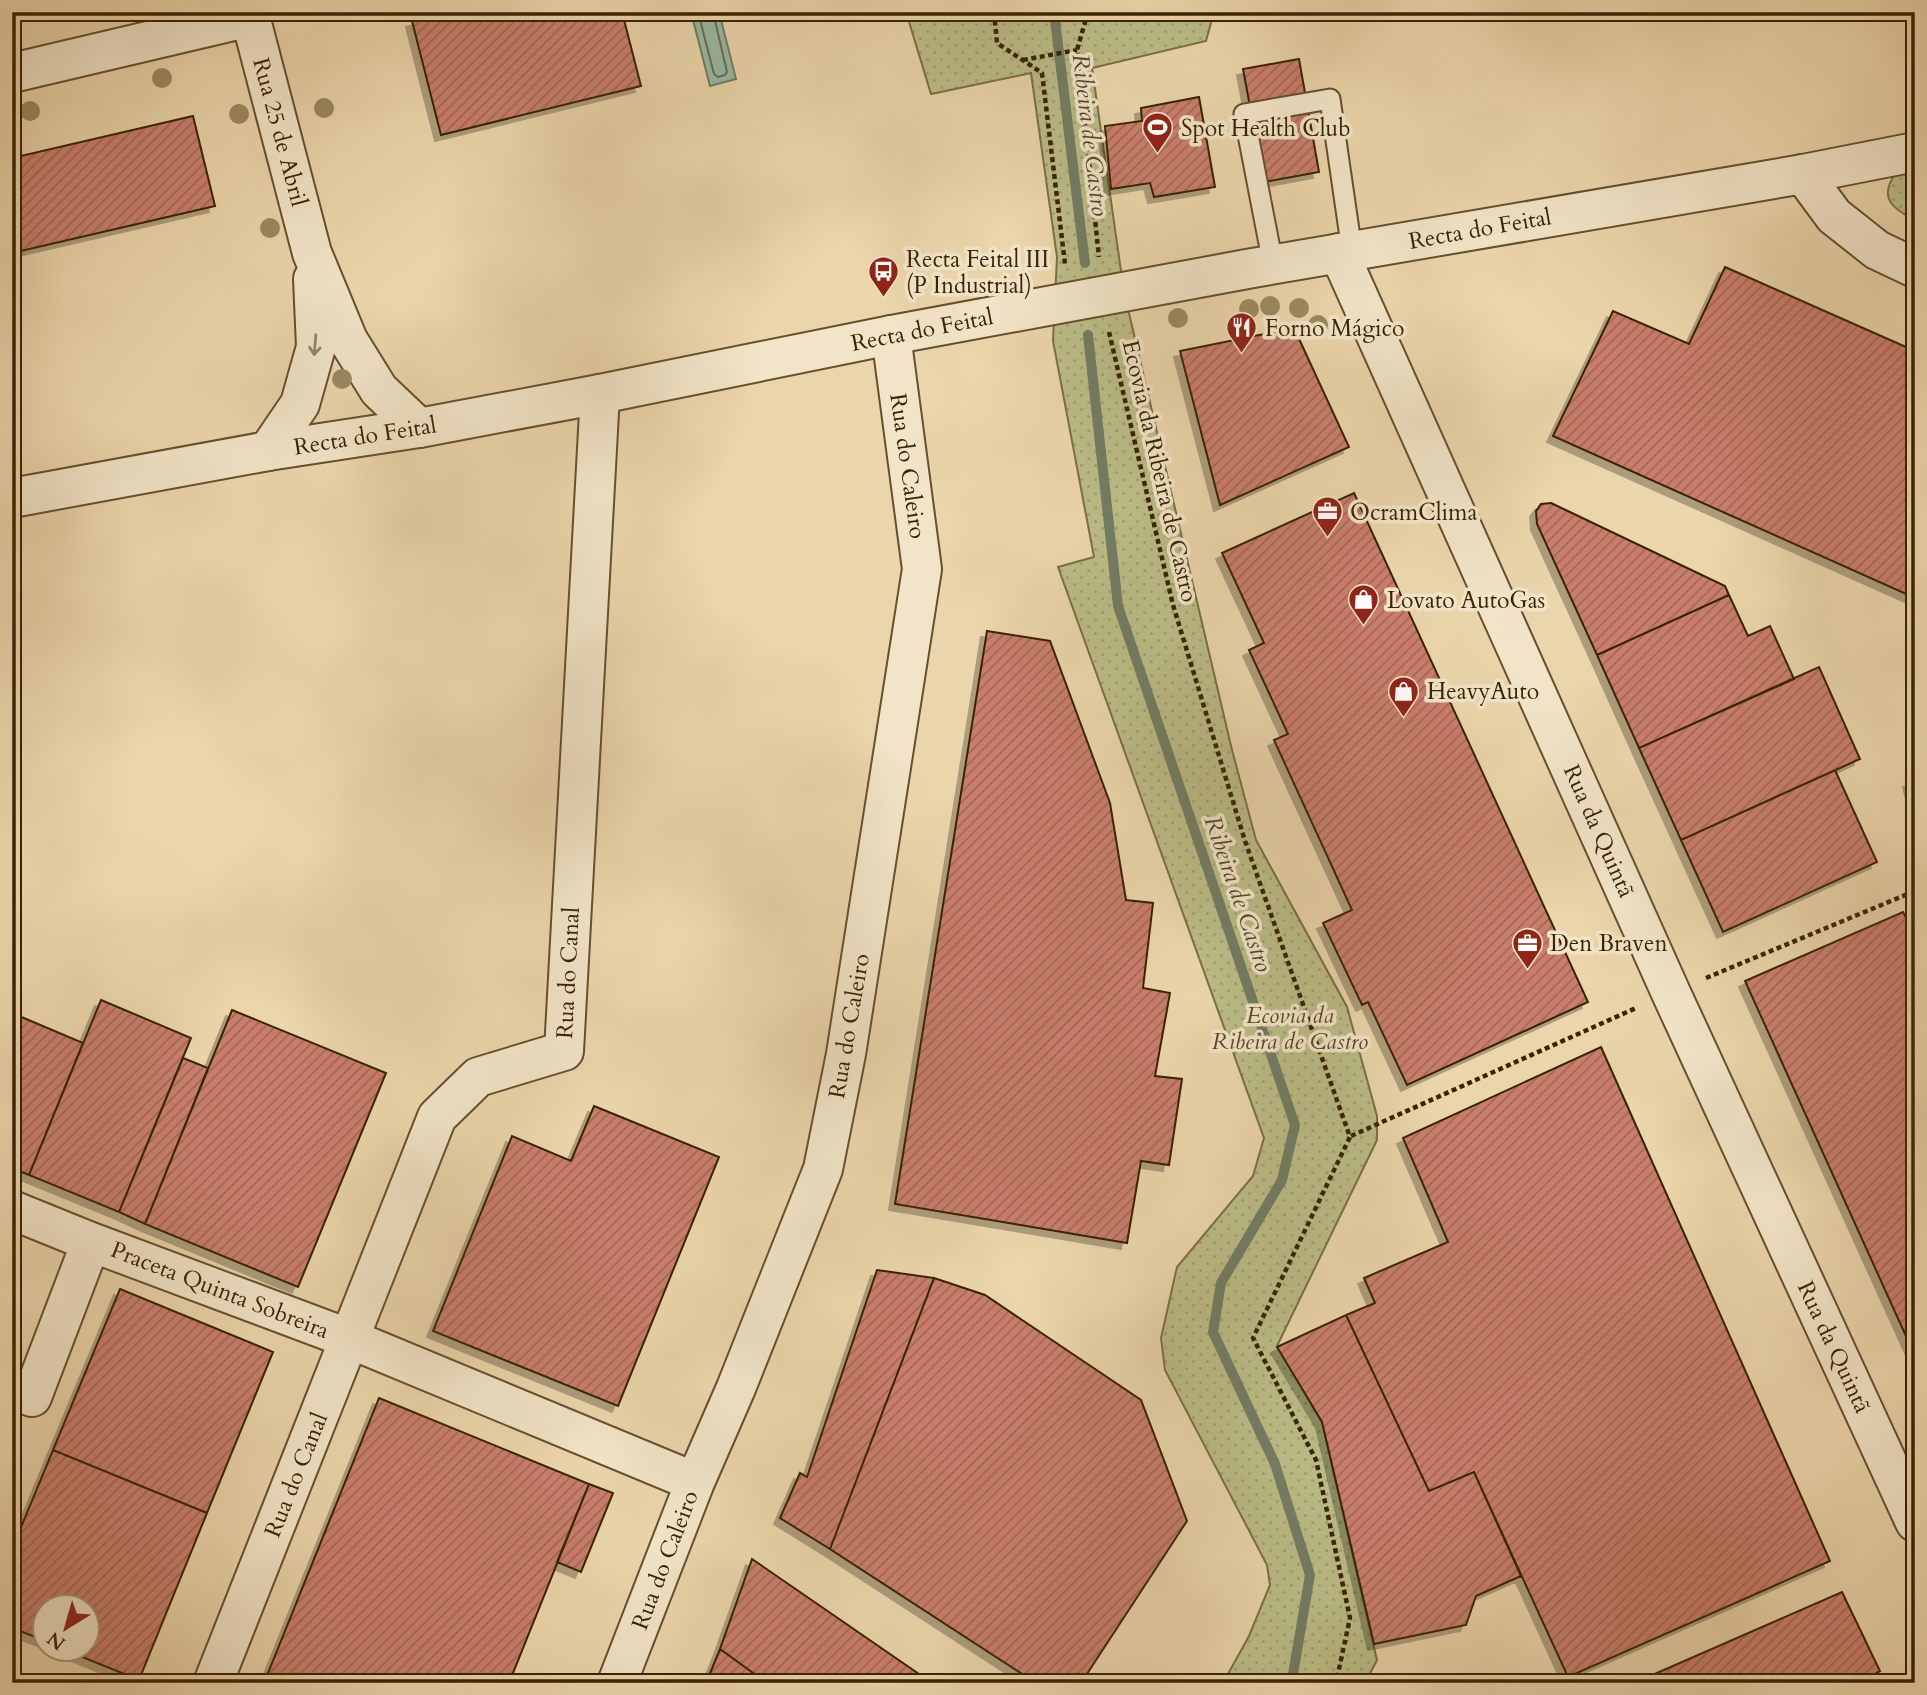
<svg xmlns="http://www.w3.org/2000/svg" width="1927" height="1695" viewBox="0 0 1927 1695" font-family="Cardo,serif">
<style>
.grass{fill:url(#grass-dots);stroke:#7a7044;stroke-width:2}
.water{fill:#99b9a5;stroke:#727d64;stroke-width:2}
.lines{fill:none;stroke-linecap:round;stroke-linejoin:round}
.shore{stroke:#686e54;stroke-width:2}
.stream{stroke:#727d64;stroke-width:10}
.building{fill:url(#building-hatch);stroke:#382303;stroke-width:2;filter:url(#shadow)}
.service-casing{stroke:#65502d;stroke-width:23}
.minor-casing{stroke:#65502d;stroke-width:42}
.tertiary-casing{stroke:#65502d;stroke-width:42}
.path{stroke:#382303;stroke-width:4.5;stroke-dasharray:5 3.5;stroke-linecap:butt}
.service{stroke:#f2e4c8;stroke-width:19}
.minor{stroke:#f2e4c8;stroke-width:38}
.tertiary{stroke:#f2e4c8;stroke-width:38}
.tree{fill:#9b8860}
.oneway{stroke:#958466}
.labels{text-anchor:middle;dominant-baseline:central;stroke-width:7;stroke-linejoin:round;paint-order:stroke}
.poi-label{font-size:23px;fill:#382303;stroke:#f2e4c8;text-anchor:start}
.street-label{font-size:23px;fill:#382303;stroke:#f2e4c8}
.park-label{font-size:23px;font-style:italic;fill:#594924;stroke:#f2e4c8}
.water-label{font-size:24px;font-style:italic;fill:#50482c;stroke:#f2e4c8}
</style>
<defs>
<pattern id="grass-dots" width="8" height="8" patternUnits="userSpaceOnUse" patternTransform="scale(1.75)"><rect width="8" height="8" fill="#bbbc86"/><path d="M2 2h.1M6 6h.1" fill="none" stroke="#a2a172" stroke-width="1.8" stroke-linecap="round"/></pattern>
<pattern id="building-hatch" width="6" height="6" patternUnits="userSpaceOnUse" patternTransform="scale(1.75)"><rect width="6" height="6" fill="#c97e6c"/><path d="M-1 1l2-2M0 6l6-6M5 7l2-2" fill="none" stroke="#a46757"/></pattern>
<filter id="shadow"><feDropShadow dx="-6" dy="6" stdDeviation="0" flood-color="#0004"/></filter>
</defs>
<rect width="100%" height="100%" fill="#ebd5aa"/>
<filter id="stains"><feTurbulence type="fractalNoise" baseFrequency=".00286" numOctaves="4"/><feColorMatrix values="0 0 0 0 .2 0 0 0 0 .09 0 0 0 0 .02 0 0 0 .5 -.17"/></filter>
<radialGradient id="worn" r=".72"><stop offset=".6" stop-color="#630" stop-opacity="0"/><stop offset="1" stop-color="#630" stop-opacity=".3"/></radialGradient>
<path class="grass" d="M906,12H1214L1206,41L1092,68L1124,292L1232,750L1256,840L1347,1007L1377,1116V1140L1277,1346L1322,1422L1377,1660L1365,1683H1223L1249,1636L1270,1585L1267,1565L1165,1370L1161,1338L1177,1267L1253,1176L1264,1138L1058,567L1094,557L1053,341L1057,257L1031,73L931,94Z
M1896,173L1915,176V220C1892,209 1878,197 1896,173Z"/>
<path class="water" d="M691,12H719L736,79L710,86Z"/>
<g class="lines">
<path class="shore" d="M698,12L714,74L718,77L725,75L727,72L713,12"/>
<path class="stream" d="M1054,12L1085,263
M1088,335L1118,606L1295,1125L1282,1180L1221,1283L1213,1332L1275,1464L1310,1575L1293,1674L1289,1683"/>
</g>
<path class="building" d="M447,12H622L641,86L441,135L412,21Z
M1299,59L1319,172L1264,182L1243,69Z
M1199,97L1215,187L1154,197L1150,183L1111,189L1105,126L1142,121L1141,108Z
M193,116L215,206L12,253V158Z
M1725,267L1915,351V598L1553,436L1613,311L1689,344Z
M1294,328L1349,447L1220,505L1180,351Z
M1354,493L1588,1002L1407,1085L1368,1002L1362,1005L1323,923L1352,910L1274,740L1288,734L1249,650L1264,643L1222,553Z
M1551,503L1725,586L1729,595L1597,655L1537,524L1536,511L1541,504Z
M1729,595L1748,636L1770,626L1794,679L1639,748L1597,655Z
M987,631L1050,641L1110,803L1126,900L1153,903L1143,988L1170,993L1155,1076L1182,1079L1169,1165L1141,1161L1127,1243L895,1204Z
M1819,667L1860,759L1681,840L1639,748Z
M1835,770L1877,862L1723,932L1681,840Z
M1915,780V805L1909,781Z
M1903,912L1915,935V1356L1745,981Z
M101,1000L191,1038L119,1212L29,1175Z
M232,1010L386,1073L298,1287L145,1224Z
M12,1013L83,1043L29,1175L12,1168Z
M1601,1047L1830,1561L1568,1677L1474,1472L1429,1491L1346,1315L1375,1303L1364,1278L1448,1242L1403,1138Z
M183,1058L208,1068L145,1224L119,1212Z
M594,1106L719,1157L618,1406L433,1331L512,1136L571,1161Z
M877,1270L934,1278L830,1549L780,1518L800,1473L807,1477Z
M934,1278L985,1295L1141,1400L1187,1521L1081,1683H1036L830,1549Z
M120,1289L273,1352L207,1513L53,1450Z
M1346,1315L1429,1491L1474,1472L1521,1576L1476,1596L1466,1625L1374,1644L1322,1422L1277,1347Z
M379,1398L589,1484L509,1683H264Z
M53,1450L207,1513L139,1680L65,1650H88V1608H46V1641L12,1628V1549Z
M589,1484L613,1493L581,1572L557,1562Z
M752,1559L932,1683H767L720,1649Z
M1842,1592L1880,1671L1859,1683H1634Z
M720,1649L767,1683H706Z"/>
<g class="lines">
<defs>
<path id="service" d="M1273,264L1244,114L1330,99L1352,251"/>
<path id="minor" d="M249,12L312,253L348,340L379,390L419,428
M12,73L250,17
M1803,174L1834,216L1877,250L1915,268
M1339,253L1671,993L1915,1522
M268,451L300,404L316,347L313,279
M12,1210L91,1242L350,1339L695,1482
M12,1389L32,1397L91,1242
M213,1683L437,1117L478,1077L564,1051L600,394
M617,1683L695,1482L736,1388L823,1169L846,1054L922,569L891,335"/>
<path id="tertiary" d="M12,498L268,451L419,428L600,394L891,335L1247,269L1803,174L1915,152"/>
</defs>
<use href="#service" class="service-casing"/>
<use href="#minor" class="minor-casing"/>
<use href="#tertiary" class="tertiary-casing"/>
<path class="path" d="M994,12L997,43L1042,73L1065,264
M1088,12L1077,50L1099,257
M1023,60L1077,50
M1109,332L1173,605L1245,841L1350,1137L1253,1338L1316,1460L1350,1618L1336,1683
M1706,978L1915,891
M1351,1136L1636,1008"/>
<use href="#service" class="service"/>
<use href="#minor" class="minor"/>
<use href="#tertiary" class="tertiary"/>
</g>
<g class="tree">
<circle cx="162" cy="78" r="10"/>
<circle cx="324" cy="108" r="10"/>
<circle cx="30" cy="111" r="10"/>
<circle cx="239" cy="114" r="10"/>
<circle cx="270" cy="228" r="10"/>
<circle cx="1270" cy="306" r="10"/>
<circle cx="1299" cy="308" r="10"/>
<circle cx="1249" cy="309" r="10"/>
<circle cx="1178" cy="318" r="10"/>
<circle cx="1318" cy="325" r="10"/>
<circle cx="342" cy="379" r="10"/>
</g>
<defs><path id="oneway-shaft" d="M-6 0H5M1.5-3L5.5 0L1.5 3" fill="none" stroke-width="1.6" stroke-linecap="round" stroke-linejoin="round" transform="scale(1.75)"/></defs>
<use class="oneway" href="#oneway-shaft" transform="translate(315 345) rotate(95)"/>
<defs>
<symbol id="stadium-pin" viewBox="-11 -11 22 30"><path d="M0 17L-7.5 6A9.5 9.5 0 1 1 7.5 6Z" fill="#8f2418" stroke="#f2e4c8"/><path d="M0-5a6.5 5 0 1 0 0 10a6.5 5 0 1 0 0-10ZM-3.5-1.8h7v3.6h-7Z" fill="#fff"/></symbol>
<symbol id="bus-pin" viewBox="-11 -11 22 30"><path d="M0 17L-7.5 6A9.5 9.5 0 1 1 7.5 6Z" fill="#8f2418" stroke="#f2e4c8"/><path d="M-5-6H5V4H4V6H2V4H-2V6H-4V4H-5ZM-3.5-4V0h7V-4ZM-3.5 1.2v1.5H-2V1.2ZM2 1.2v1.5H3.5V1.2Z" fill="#fff"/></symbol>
<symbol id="restaurant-pin" viewBox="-11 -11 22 30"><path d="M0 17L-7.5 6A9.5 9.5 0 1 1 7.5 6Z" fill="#8f2418" stroke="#f2e4c8"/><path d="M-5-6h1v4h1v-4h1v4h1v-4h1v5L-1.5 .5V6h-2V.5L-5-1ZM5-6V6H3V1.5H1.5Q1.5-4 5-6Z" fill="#fff"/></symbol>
<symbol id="office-pin" viewBox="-11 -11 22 30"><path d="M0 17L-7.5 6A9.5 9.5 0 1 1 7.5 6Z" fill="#8f2418" stroke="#f2e4c8"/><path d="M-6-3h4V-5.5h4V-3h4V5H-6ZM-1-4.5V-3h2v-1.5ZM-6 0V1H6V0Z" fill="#fff"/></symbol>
<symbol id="shop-pin" viewBox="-11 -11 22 30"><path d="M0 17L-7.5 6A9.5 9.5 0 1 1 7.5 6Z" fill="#8f2418" stroke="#f2e4c8"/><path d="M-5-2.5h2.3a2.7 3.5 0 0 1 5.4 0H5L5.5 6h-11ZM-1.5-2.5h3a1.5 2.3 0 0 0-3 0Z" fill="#fff"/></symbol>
</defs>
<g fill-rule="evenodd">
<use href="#stadium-pin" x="1140" y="110" width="35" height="47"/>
<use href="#bus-pin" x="866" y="254" width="35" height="47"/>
<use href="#restaurant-pin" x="1224" y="310" width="35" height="47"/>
<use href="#office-pin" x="1310" y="494" width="35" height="47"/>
<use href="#shop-pin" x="1346" y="582" width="35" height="47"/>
<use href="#shop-pin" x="1386" y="674" width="35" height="47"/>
<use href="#office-pin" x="1510" y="926" width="35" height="47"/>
</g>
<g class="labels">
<g class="poi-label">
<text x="1181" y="128">Spot Health Club</text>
<text x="906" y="259">Recta Feital III<tspan x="906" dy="26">(P Industrial)</tspan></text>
<text x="1265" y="328">Forno Mágico</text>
<text x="1350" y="512">OcramClima</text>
<text x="1387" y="600">Lovato AutoGas</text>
<text x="1427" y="691">HeavyAuto</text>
<text x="1550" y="943">Den Braven</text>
</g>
<g class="street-label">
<text transform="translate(280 132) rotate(75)">Rua 25 de Abril</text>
<text transform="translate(1480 229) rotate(-10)">Recta do Feital</text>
<text transform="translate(922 330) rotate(-11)">Recta do Feital</text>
<text transform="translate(365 436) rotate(-9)">Recta do Feital</text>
<text transform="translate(908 466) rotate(82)">Rua do Caleiro</text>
<text transform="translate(1160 471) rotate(77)">Ecovia da Ribeira de Castro</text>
<text transform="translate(1599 831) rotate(66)">Rua da Quintã</text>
<text transform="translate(568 973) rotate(-87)">Rua do Canal</text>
<text transform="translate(849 1026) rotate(-80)">Rua do Caleiro</text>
<text transform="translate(220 1290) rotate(21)">Praceta Quinta Sobreira</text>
<text transform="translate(1834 1347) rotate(65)">Rua da Quintã</text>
<text transform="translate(296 1475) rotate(-68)">Rua do Canal</text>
<text transform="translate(665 1560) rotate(-69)">Rua do Caleiro</text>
</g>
<g class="park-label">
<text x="1290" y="1015">Ecovia da<tspan x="1290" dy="26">Ribeira de Castro</tspan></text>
</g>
<g class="water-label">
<text transform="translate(1090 135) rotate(83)">Ribeira de Castro</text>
<text transform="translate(1238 894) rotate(71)">Ribeira de Castro</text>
</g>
</g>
<rect width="1927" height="1695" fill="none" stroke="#ebd5aa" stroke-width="42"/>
<rect x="14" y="14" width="1899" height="1667" fill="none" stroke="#382303" stroke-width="3.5"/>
<rect x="21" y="21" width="1885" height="1653" fill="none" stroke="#382303" stroke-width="2"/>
<g transform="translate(66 1628) rotate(217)"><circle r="33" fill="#f2e4c8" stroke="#a89779" stroke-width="2"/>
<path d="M0-5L12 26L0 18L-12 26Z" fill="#8f2418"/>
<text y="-10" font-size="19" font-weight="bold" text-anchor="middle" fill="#382303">N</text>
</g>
<rect width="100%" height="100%" filter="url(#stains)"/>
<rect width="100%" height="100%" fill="url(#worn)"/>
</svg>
